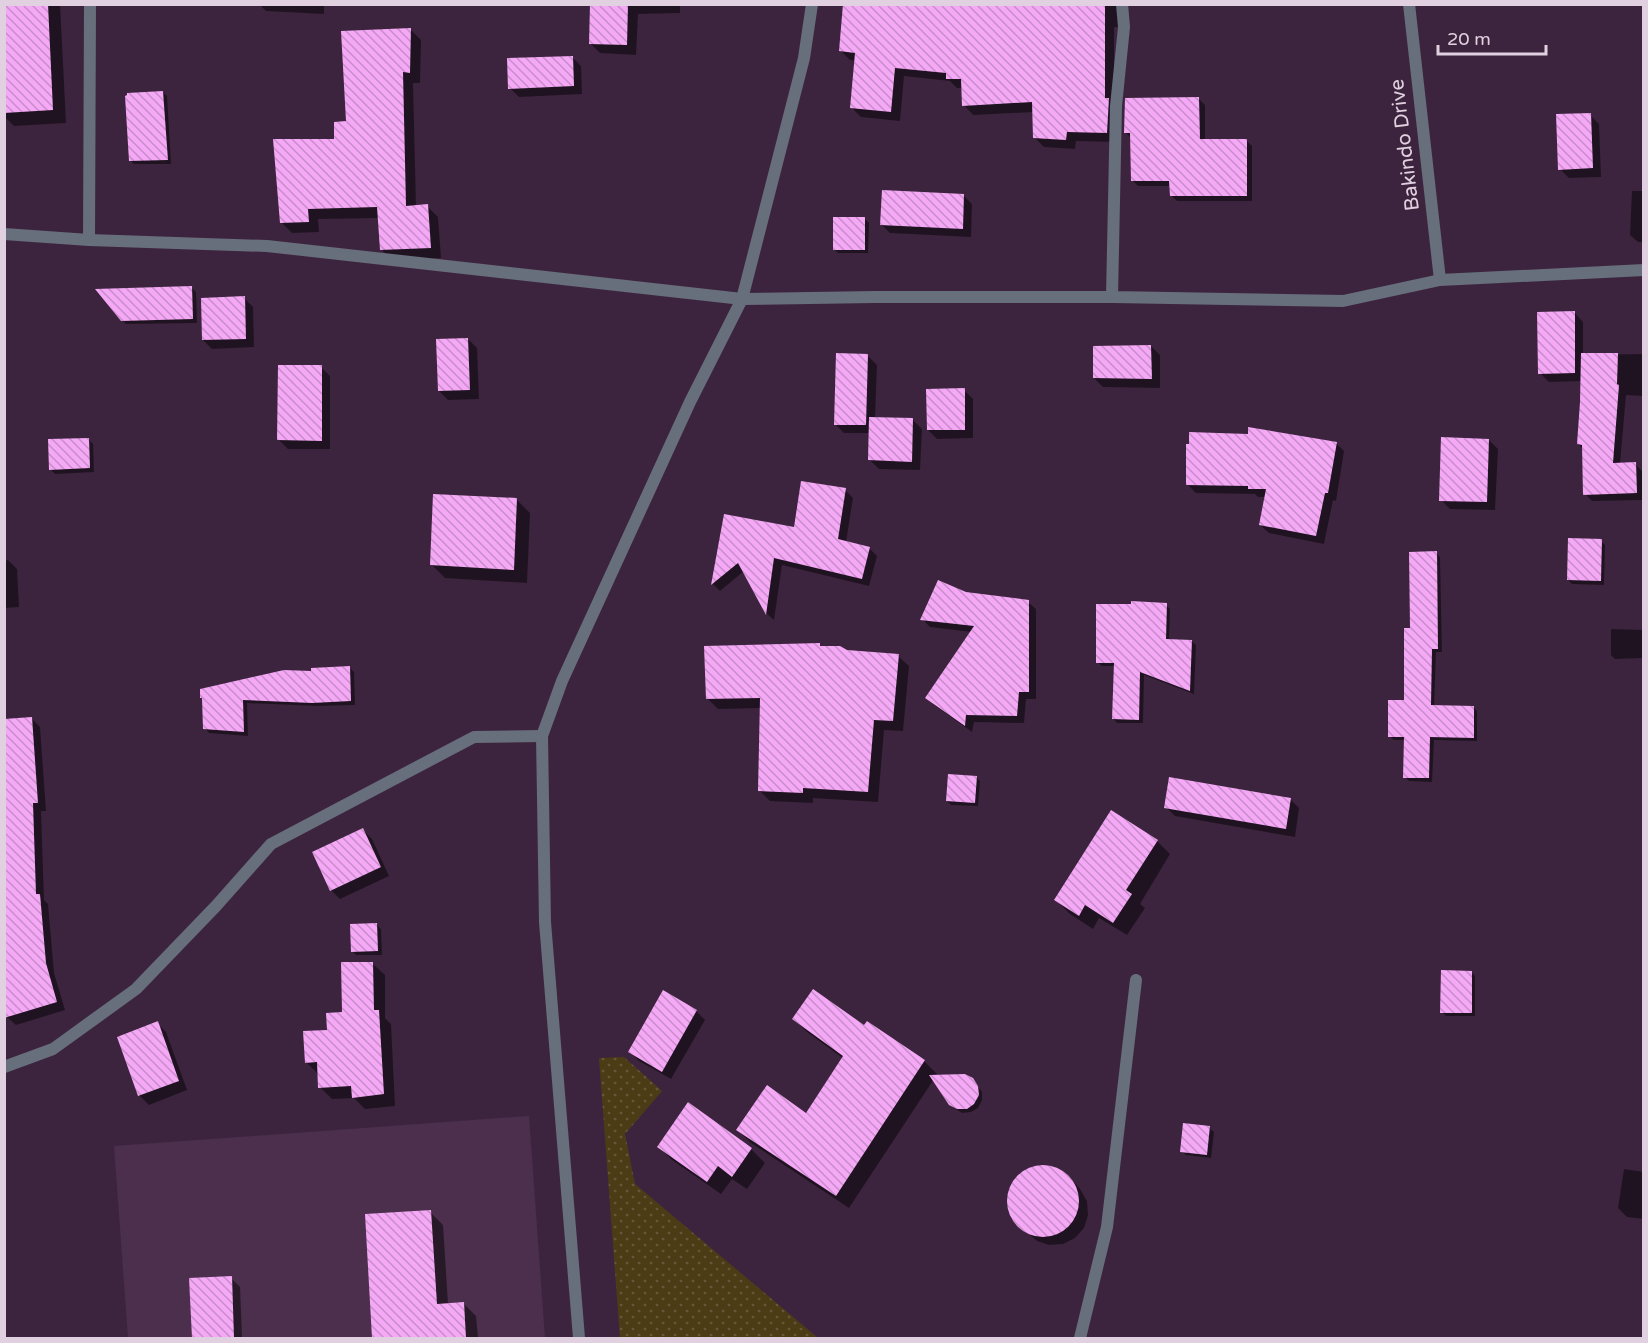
<svg xmlns="http://www.w3.org/2000/svg" width="1648" height="1343" viewBox="0 0 1648 1343" font-family="'Varela Round',sans-serif">
<style>
.built{fill:#4b2f4c}
.grass{fill:url(#grass-dots)}
.shadow{fill:#0007}
.building{fill:url(#building-back-hatch)}
.lines{fill:none;stroke-linecap:round;stroke-linejoin:round}
.minor{stroke:#676e7c;stroke-width:12}
.tertiary{stroke:#676e7c;stroke-width:12}
.labels{text-anchor:middle;dominant-baseline:central;stroke-width:6;stroke-linejoin:round;paint-order:stroke}
.street-label{font-size:20px;fill:#e0d0e0;stroke:#3d243e}
</style>
<defs>
<pattern id="grass-dots" width="8" height="8" patternUnits="userSpaceOnUse" patternTransform="scale(1.5)"><rect width="8" height="8" fill="#4c3c16"/><path d="M2 2h.1M6 6h.1" fill="none" stroke="#665738" stroke-width="1.8" stroke-linecap="round"/></pattern>
<pattern id="building-back-hatch" width="6" height="6" patternUnits="userSpaceOnUse" patternTransform="scale(1.5)"><rect width="6" height="6" fill="#f4a8f6"/><path d="M-1 5l2 2M0 0l6 6M5-1l2 2" fill="none" stroke="#c88ec9"/></pattern>
</defs>
<rect width="100%" height="100%" fill="#3d243e"/>
<path class="built" d="M529,1116L545,1338H128L114,1146Z"/>
<path class="grass" d="M624,1057L662,1091L625,1134L635,1184L818,1338H620L599,1058Z"/>
<path class="shadow" d="M4,4H60L66,123L14,126L4,116Z
M259,4H324V14L266,11Z
M592,4H680V13L638,14L636,55L600,53L590,43Z
M860,4H1127L1124,27H1114V105L1116,142L1076,141L1075,149L1044,147L1035,138L1034,112L973,115L964,105L963,88H957L950,81L904,76L900,121L861,117L851,107L856,61L850,60L840,50Z
M410,29L421,40L420,83H413L416,207L427,206L438,217L441,258L393,261L382,250L379,218L318,219L319,232L292,233L282,223Z
M572,57L581,66L582,94L519,97L510,88Z
M163,92L167,96L171,164H134L130,160Z
M1199,99L1205,105V140H1246L1252,146V201H1177L1171,195V186H1138L1132,180L1131,138L1125,132Z
M1590,115L1599,124L1601,177L1569,178L1560,169Z
M1632,191H1644V242H1638L1630,235Z
M963,195L972,204L971,237L890,233L881,224Z
M865,219L869,223L868,253H838L834,249Z
M191,287L196,292L197,323L126,324L122,320Z
M244,298L253,307L254,347L212,349L203,340Z
M1574,312L1583,322V355L1644,354V396L1626,395L1620,464H1635L1642,471L1643,500L1592,501L1585,494L1583,449L1578,444L1582,381L1549,382L1540,373Z
M468,339L477,348L479,399L448,400L439,391Z
M1151,346L1160,355V388L1103,387L1094,378Z
M868,356L877,365L875,418L913,420L922,429L920,470L879,469L870,460V433H844L835,424Z
M321,367L330,376V449H288L279,440Z
M964,390L973,399V438L937,439L928,430Z
M89,440L93,444L94,472L55,474L51,470Z
M1489,440L1498,449L1495,510L1450,509L1441,500Z
M1336,443L1344,451L1336,501L1333,500L1324,544L1269,533L1260,525L1266,497H1258L1255,494L1196,493L1187,484Z
M845,490L853,498L846,542L869,548L877,556L869,586L782,565L774,620L767,614L744,571L720,591L713,584L725,515L795,529Z
M517,500L530,513L527,583L445,578L431,564Z
M1601,541L1605,545L1604,585L1572,584L1568,580Z
M1436,553L1440,557L1442,652H1436L1434,707H1473L1477,711V741L1434,740L1432,782L1409,781L1405,777V740H1394L1389,736L1405,701L1412,630Z
M8,560L17,569L19,607L4,608V561Z
M965,594L1028,602L1036,609V699H1026L1024,723L974,722L972,732L934,705L927,698L972,632L930,627L922,619Z
M1166,605L1170,609L1169,641H1191L1196,645L1194,694L1144,675L1143,723H1117L1113,718L1116,666H1102L1097,662Z
M1611,629L1644,630V658L1615,659L1611,655Z
M819,645L822,648L846,652L898,656L909,666L903,731L884,730L878,802L813,798V803L770,801L759,790L762,708L718,709L707,698Z
M350,668L354,672L355,705L317,706L247,703L248,736L209,733L205,728L203,699L313,673Z
M32,719L40,727L46,811H41L44,900L48,904L54,973L65,1010L16,1025L7,1017Z
M976,777L980,781L978,806L951,805L947,801Z
M1290,799L1299,808L1295,837L1175,816L1166,807Z
M363,830L372,839L389,876L340,899L331,890Z
M1157,841L1170,854L1140,904L1145,908L1127,935L1099,918L1093,929L1070,914L1056,900Z
M376,924L381,929L382,955H356L352,951Z
M372,963L385,975V1018L391,1024L395,1106L365,1109L354,1098L332,1099L320,1087L319,1075L306,1062L328,1031L343,1013Z
M1471,972L1475,976V1016H1446L1442,1012Z
M696,1011L705,1020L671,1079L639,1061L630,1052Z
M794,1019L864,1027L924,1061L937,1074L936,1076L972,1079L982,1092V1100L978,1108L971,1112L962,1113L954,1108L950,1104L934,1079L849,1208L751,1143L738,1130L807,1115L844,1059L807,1032Z
M157,1023L166,1032L187,1090L149,1105L140,1096L118,1038Z
M688,1104L751,1149L765,1163L747,1189L732,1179L721,1194L672,1160L659,1147Z
M1209,1128L1214,1132L1211,1158L1186,1155L1182,1151Z
M1047,1166L1060,1171L1071,1179L1080,1189L1087,1201L1088,1215L1084,1228L1075,1238L1063,1244L1049,1245L1037,1241L1016,1222L1010,1211L1009,1197L1013,1184L1022,1174L1034,1167Z
M1624,1169L1644,1172V1219L1627,1217L1618,1208Z
M430,1212L443,1225L448,1304L463,1303L476,1316L478,1338H374L366,1215Z
M231,1278L240,1287L242,1338H193L191,1279Z"/>
<path class="building" d="M4,4H48L53,110L4,113Z
M590,4H628L627,45L589,44Z
M843,4H1105V98H1109L1107,133L1067,132L1066,140L1033,138L1032,102L962,106L961,79H946V73L895,68L891,112L850,108L855,53L839,51Z
M411,28L410,73L403,72L406,206L428,204L431,248L380,250L377,207L308,209L309,222L280,223L273,139H334V122L346,121L341,31Z
M573,56L574,86L508,89L507,58Z
M163,91L168,160L129,161L125,96L127,95V93Z
M1199,97L1200,139H1247V196H1170L1169,181H1131L1130,133H1124L1125,98Z
M1591,113L1593,168L1558,170L1556,114Z
M882,190L964,194L963,229L880,225Z
M833,217H865V250H833Z
M192,286L193,319L121,321L95,289Z
M245,296L246,339L202,340L201,298Z
M1575,311V373L1538,374L1537,312Z
M468,338L470,390L438,391L436,339Z
M1151,345L1152,379L1093,378V346Z
M836,353L868,354L866,425H834Z
M1581,353H1618L1617,384L1619,385L1613,463L1636,462L1637,493L1583,495L1582,445L1577,444L1580,402Z
M278,365H322V441L277,440Z
M965,388V430H927L926,389Z
M869,417L913,418L912,462L868,460Z
M1248,427L1337,442L1328,493H1325L1316,536L1259,525L1266,489H1248V486L1186,485V444H1189V432L1248,434Z
M1441,437L1489,439L1487,502L1439,501Z
M89,438L90,468L49,470L48,439Z
M801,481L846,488L838,539L870,547L862,579L774,558L766,615L738,563L711,585L724,514L794,527Z
M433,494L517,498L514,570L430,565Z
M1568,538L1602,539L1601,581L1567,580Z
M1437,551L1438,649H1432L1431,705L1474,706V738L1430,737L1429,778H1403L1404,737H1388V700H1404V628H1410L1409,552Z
M938,580L966,592L1029,600V692H1019L1017,716L966,715L965,726L925,698L974,626L920,620Z
M1131,601L1167,603L1166,639L1192,640L1190,691L1140,672L1139,720L1112,719L1114,663H1096V604H1131Z
M820,643V646H840L847,650L899,654L893,721L874,720L868,792L803,788V793L758,791L760,698L706,699L704,646Z
M350,666L351,701L312,703L243,700L244,732L203,729L202,698H200V689L284,670L311,671V668Z
M32,717L38,803H33L36,894H40L46,963L57,1002L4,1018V719Z
M948,774L977,776L975,803L946,801Z
M1169,777L1291,798L1286,829L1164,808Z
M1111,810L1158,840L1126,890L1132,894L1113,923L1085,905L1079,916L1054,900Z
M363,828L381,867L330,891L312,852Z
M377,923L378,951L351,952L350,924Z
M341,962H373L374,1010H379L384,1094L352,1098L351,1086L318,1088L317,1062L305,1063L303,1031L327,1030L326,1013L342,1012Z
M1441,970L1472,971V1013H1440Z
M813,989L864,1025L867,1021L925,1060L836,1196L736,1130L767,1085L806,1113L843,1056L792,1019Z
M663,990L697,1010L662,1072L628,1052Z
M158,1021L179,1081L138,1096L117,1037Z
M965,1074L973,1078L978,1086L979,1095L974,1104L967,1109H957L949,1105L929,1075Z
M688,1102L752,1148L732,1177L718,1166L707,1182L657,1147Z
M1183,1123L1210,1126L1207,1155L1180,1152Z
M1007 1201a36 36 0 1 1 72 0a36 36 0 1 1-72 0Z
M431,1210L437,1304L464,1302L466,1338H372L365,1214Z
M232,1276L234,1338H192L189,1278Z"/>
<g class="lines">
<path class="minor" d="M1409,4L1440,280
M4,234L89,240L267,246L742,299L875,297H1112L1343,301L1440,280L1644,270
M89,240L90,4
M1112,297L1116,106L1124,27L1122,4
M4,1067L53,1049L136,989L216,906L271,844L474,737L542,736
M1080,1338L1107,1227L1136,980"/>
<path class="tertiary" d="M579,1338L545,922L542,736L562,681L690,402L742,299L804,58L812,4"/>
</g>
<g class="labels">
<g class="street-label">
<text transform="translate(1405 145) rotate(-97)">Bakindo Drive</text>
</g>
</g>
<rect width="1648" height="1343" fill="none" stroke="#e0d0e0" stroke-width="12"/>
<path d="M1438 45v9h108v-9" fill="none" stroke="#e0d0e0" stroke-width="3"/>
<text x="1447" y="45" font-size="18" fill="#e0d0e0" stroke="#3d243e" stroke-width="4.5" paint-order="stroke">20 m</text>
</svg>
